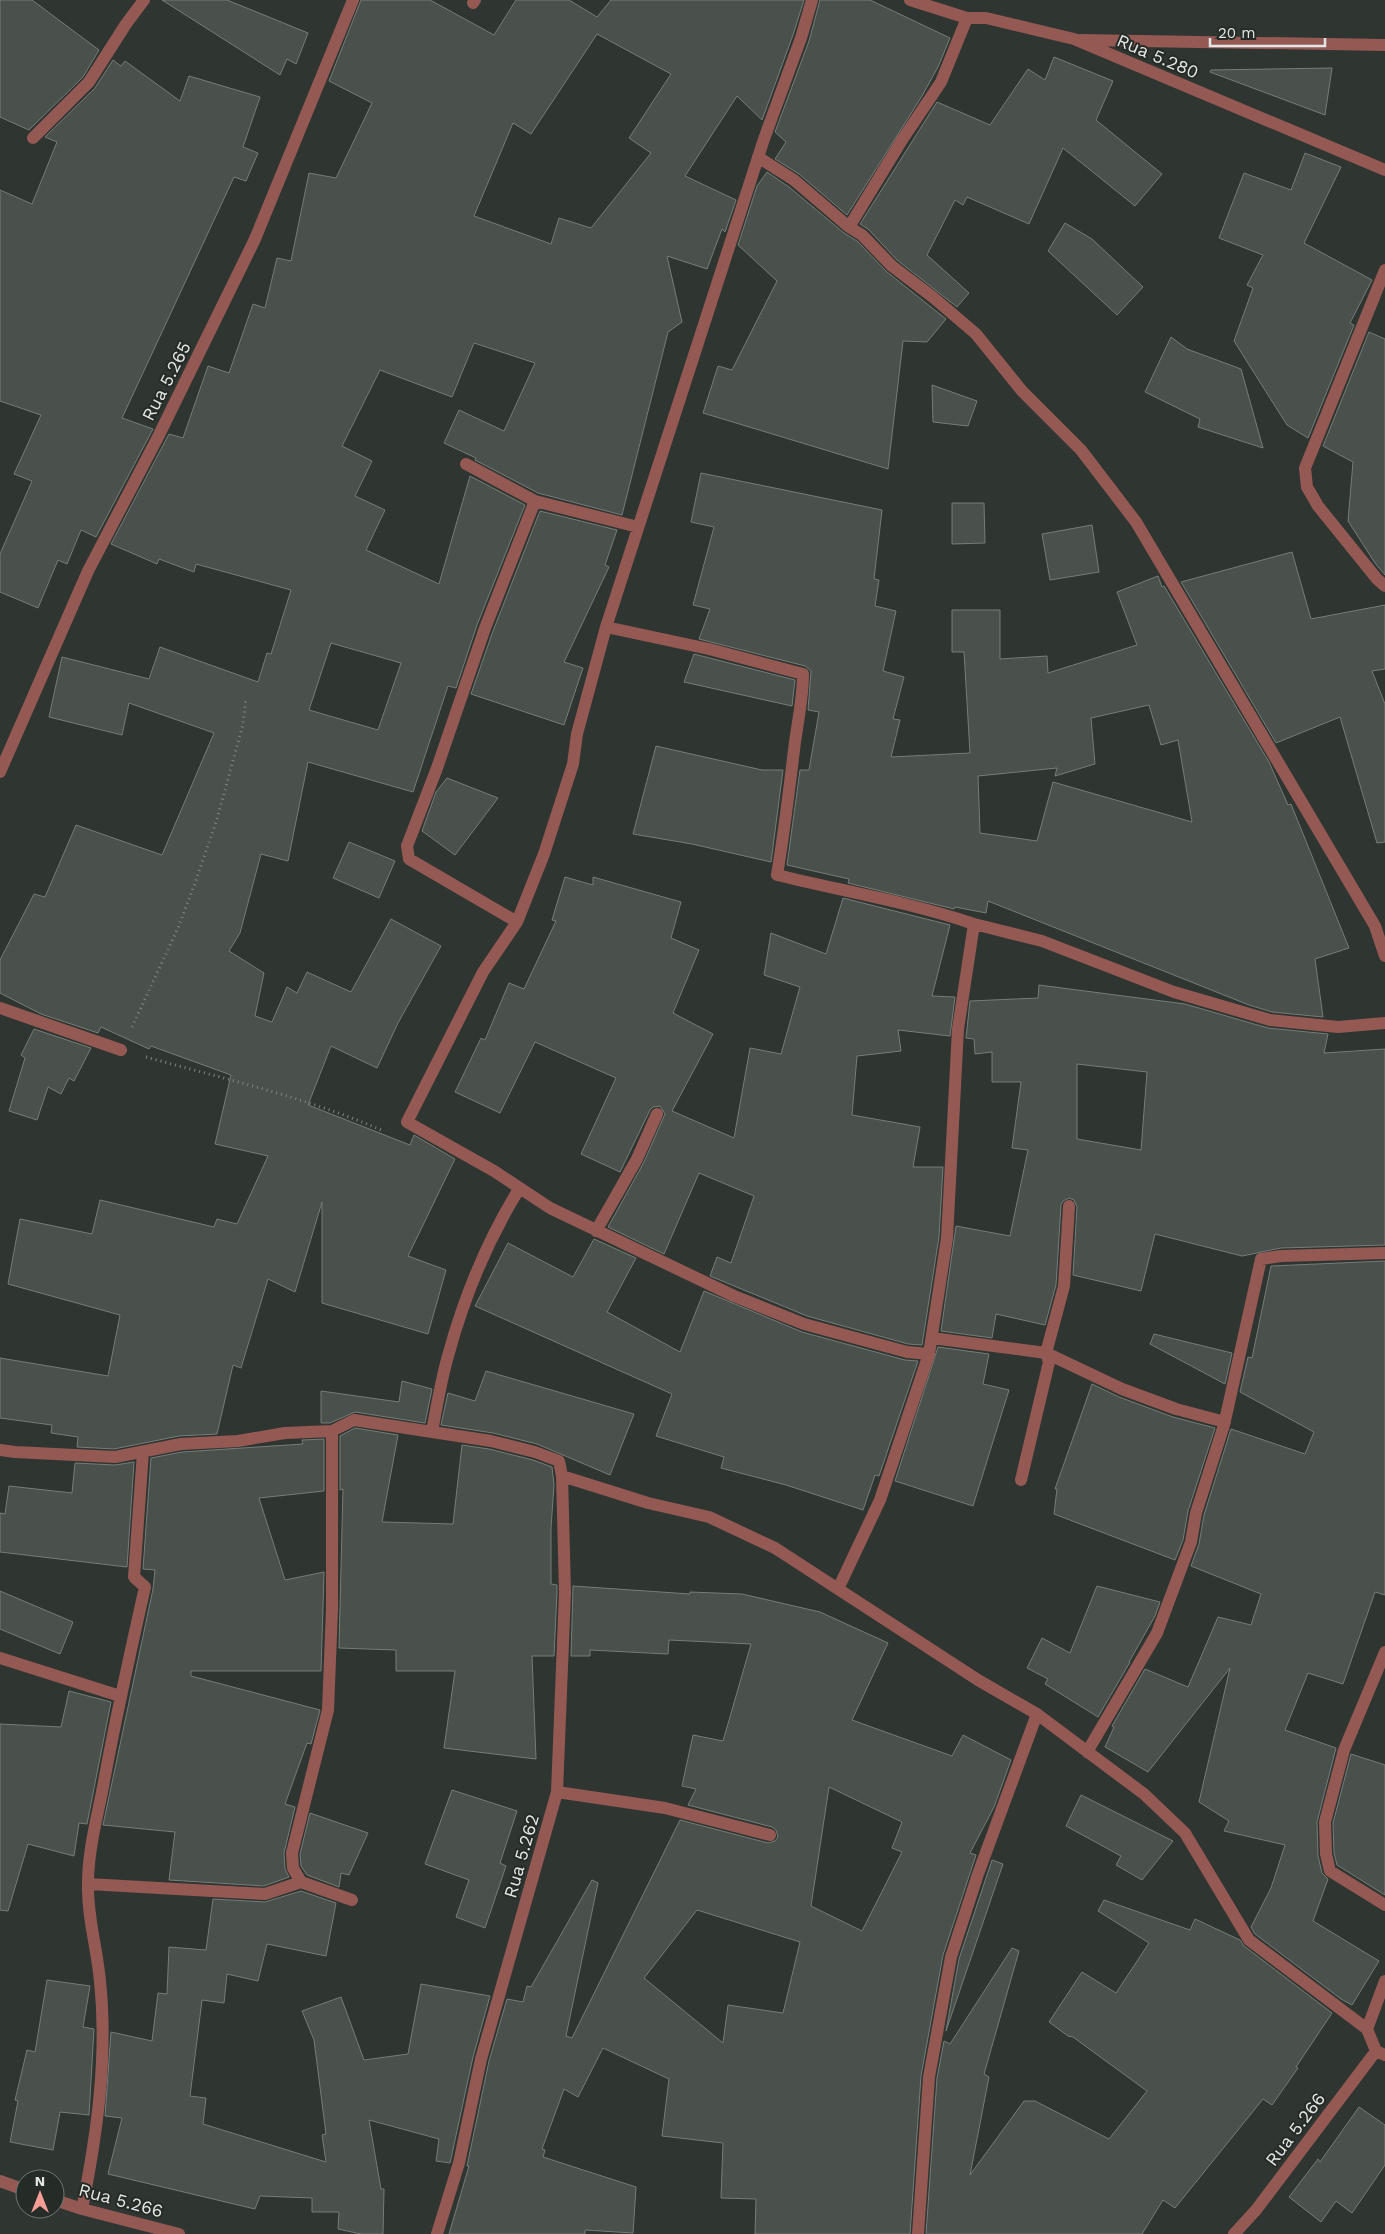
<svg xmlns="http://www.w3.org/2000/svg" width="1385" height="2234" viewBox="0 0 1385 2234" font-family="'Work Sans',sans-serif">
<style>
.building{fill:#4a504c;stroke:#767d79;fill-rule:evenodd}
.lines{fill:none;stroke-linecap:round;stroke-linejoin:round}
.path{stroke:#808582;stroke-width:3;stroke-dasharray:1 4;stroke-linecap:butt}
.minor{stroke:#955954;stroke-width:12}
.labels{text-anchor:middle;dominant-baseline:central;stroke-width:4;stroke-linejoin:round;paint-order:stroke}
.street-label{font-size:18px;fill:#e2e6e4;stroke:#252b27}
</style>
<rect width="100%" height="100%" fill="#2f3531"/>
<path class="building" d="M0,0H32L99,50L83,77L29,130L0,117Z
M162,0H227L308,33L296,64L287,59L280,75Z
M361,0H430L494,35L516,0H569L597,17L611,0H804L793,35L762,120L737,96L685,176L736,200L725,232L722,229L707,269L667,256L682,322L668,332L622,515L538,493L475,460L476,458L444,443L459,410L504,431L535,363L474,343L452,397L380,370L342,446L372,461L355,496L385,510L366,550L439,584L470,476L525,505L477,625L456,688L448,686L413,792L308,762L288,861L261,854L240,933L229,951L264,973L255,1016L272,1022L287,987L297,993L307,972L351,992L391,919L441,946L398,1023L377,1068L331,1046L308,1105L410,1145L414,1135L455,1159L408,1256L446,1270L428,1334L322,1303V1202L295,1292L268,1279L241,1368L233,1365L217,1434L179,1436L114,1449L77,1447L78,1437L51,1433L52,1425L0,1418V1358L108,1376L120,1315L8,1284L20,1219L92,1234L100,1200L214,1227L217,1219L237,1224L268,1156L215,1144L231,1075L151,1046L149,1049L101,1027L98,1033L41,1014L0,993V960L34,894L45,897L76,825L162,855L214,733L129,703L122,735L49,717L62,657L149,679L160,647L258,682L267,653L271,654L291,590L196,564L194,572L159,559L157,564L111,544L169,434L183,438L208,366L229,373L253,304L265,308L277,258L291,261L309,173L336,178L372,103L329,81ZM597,34L671,74L629,138L651,153L591,228L559,218L551,244L474,216L513,123L531,134ZM331,643L401,663L378,730L309,710Z
M820,0H870L950,38L938,67L922,96L847,215L799,174L775,159L786,142L775,132L809,41Z
M1054,57L1113,81L1096,120L1162,174L1135,206L1063,148L1029,224L967,197L963,205L955,200L927,255L969,293L957,307L897,260L868,229L860,224L937,102L990,125L1028,69L1045,80Z
M113,60L121,66L125,61L180,101L189,76L260,97L243,147L258,153L246,181L234,177L122,418L153,429L96,537L81,530L67,564L58,560L38,608L0,592V554L32,481L14,474L41,415L0,401V190L32,204L57,142L45,137L95,88Z
M1332,68L1325,115L1210,72L1211,70Z
M1305,153L1341,167L1304,243L1372,280L1350,323L1354,325L1308,438L1287,425L1234,341L1253,288L1247,285L1263,255L1219,238L1244,173L1291,190Z
M767,172L789,187L844,233L857,241L887,272L946,319L927,342L903,341L888,469L703,413L718,366L732,370L777,281L738,245L757,186Z
M1065,223L1092,239L1143,287L1117,315L1048,251Z
M1369,332L1385,339V575L1375,563L1348,521L1353,462L1323,446Z
M1171,337L1187,349L1241,369L1263,448L1198,427L1200,419L1145,392Z
M932,385L977,401L968,426L933,422Z
M701,473L882,510L874,579L879,580L875,606L896,611L883,671L904,677L893,719L900,720L891,757L970,753L964,652H952V610H1000V659L1047,656L1048,673L1137,645L1117,592L1158,576L1162,587L1164,586L1269,762L1288,805L1291,804L1349,948L1315,959L1323,1017L1272,1012L1249,1005L988,901L986,913L955,907L954,909L848,883L849,879L787,865L800,770H809L819,712L808,710L811,671L805,666L699,639L710,609L693,605L714,527L691,522ZM1149,705L1161,745L1178,740L1192,822L1053,782L1037,841L980,833L978,776L1057,768L1055,776L1095,764L1091,718Z
M952,503H984L985,543L952,544Z
M540,511L617,530L605,565L609,567L564,662L583,668L564,725L471,694L493,631Z
M1092,525L1099,572L1050,580L1042,534Z
M1292,552L1311,619L1385,605V669L1372,671L1385,704V842L1377,843L1340,717L1276,743L1181,582Z
M694,654L795,680L792,706L684,682Z
M656,746L762,770H783L771,862L692,844L633,834Z
M447,778L498,798L455,855L422,831L436,792Z
M349,842L395,861L379,898L333,878Z
M565,877L593,885V877L681,902L671,938L699,950L673,1013L713,1034L672,1111L734,1138L750,1048L781,1054L800,987L764,975L771,933L826,954L843,898L950,925L932,996L955,997L950,1036L898,1030L901,1051L857,1056L852,1115L920,1127L913,1167H943L939,1237L922,1345L908,1344L807,1316L710,1276L717,1257L731,1263L754,1196L699,1173L664,1254L608,1227L644,1162L665,1114L660,1106L653,1107L650,1110L620,1172L581,1154L616,1078L535,1042L500,1113L455,1092L481,1038L485,1040L509,983L524,989L556,921L552,920Z
M1039,985L1185,1004L1268,1028L1328,1034L1324,1053L1385,1049V1245L1281,1248L1242,1256L1155,1234L1141,1291L1073,1275L1077,1207L1074,1200L1069,1198L1063,1201L1061,1205L1056,1285L1045,1325L996,1314L992,1338L941,1331L956,1226L1010,1236L1028,1150L1012,1148L1021,1082H992V1052L975,1054L974,1039L966,1038L970,1001L1038,998ZM1077,1064L1147,1072L1141,1150L1077,1139Z
M34,1029L91,1048L74,1081L69,1078L61,1094L48,1087L37,1120L9,1111L25,1058L21,1055Z
M594,1239L636,1258L607,1312L680,1352L704,1291L802,1332L905,1360L918,1361L879,1476L875,1475L863,1510L786,1485L721,1468L724,1457L656,1436L672,1394L475,1306L508,1243L573,1277Z
M1385,1261V1595L1375,1592L1343,1684L1308,1673L1285,1730L1336,1748L1317,1822L1318,1856L1322,1873L1328,1879L1313,1921L1379,1961L1352,2005L1341,1999L1255,1934L1251,1927L1271,1888L1285,1845L1224,1831L1229,1821L1199,1802L1230,1668L1148,1772L1105,1747L1114,1727L1112,1726L1145,1669L1188,1687L1218,1617L1251,1625L1261,1594L1191,1566L1199,1544L1204,1515L1231,1429L1305,1454L1314,1432L1240,1392L1248,1357L1252,1358L1271,1266Z
M1154,1334L1232,1353L1225,1384L1150,1344Z
M938,1347L989,1354L983,1384L1009,1390L973,1506L895,1481Z
M486,1371L634,1414L610,1475L537,1444L493,1433L441,1425L448,1393L475,1401Z
M402,1381L432,1389L425,1423L355,1412L330,1423H321V1391L399,1402Z
M1092,1384L1119,1397L1173,1417L1215,1428L1188,1511L1183,1540L1175,1560L1054,1514L1057,1489H1055Z
M355,1428L398,1435L382,1522L453,1524L462,1445L489,1449L533,1460L552,1467L554,1485L551,1528V1584L557,1585V1592L554,1656H532L536,1759L444,1748L455,1671H396V1650L339,1648L343,1489L340,1490V1436Z
M324,1439V1491L259,1498L285,1580L324,1572L321,1671H191V1676L320,1710L311,1744L307,1743L285,1804L295,1807L284,1853L285,1869L289,1877L264,1886L169,1880L175,1832L103,1825L153,1589L155,1570L143,1569L151,1458L182,1452L303,1444L302,1440Z
M134,1462L127,1567L0,1552V1513L5,1514L9,1486L72,1493L75,1463L115,1465Z
M573,1586L690,1594V1592L742,1594L820,1612L888,1643L852,1720L952,1756L963,1735L1011,1760L994,1807L970,1853L976,1855L943,1955L921,2076L910,2234H755L756,2199L721,2198L723,2143L662,2136L669,2079L603,2048L578,2097L564,2089L542,2149L545,2150L543,2157L636,2187L633,2233L585,2230V2234H449L469,2166H467L489,2061L507,1999L523,2002L527,1986L531,1987L592,1880L598,1883L566,2036L572,2038L680,1820L768,1843L775,1841L778,1837L776,1830L772,1827L688,1805L696,1789L682,1786L693,1735L723,1741L751,1644L669,1640L668,1654L590,1650V1656H571ZM829,1787L902,1822L892,1848L902,1852L862,1931L811,1906ZM697,1910L800,1942L783,2013L728,2005L723,2043L644,1978Z
M1097,1586L1160,1602L1155,1616L1129,1662H1130L1098,1717L1045,1684L1048,1679L1027,1668L1042,1638L1070,1653Z
M0,1591L73,1622L60,1654L0,1629Z
M69,1691L111,1702L87,1824L79,1823L74,1856L28,1844L8,1911L0,1910V1724L61,1727Z
M1351,1754L1385,1765V1895L1337,1865L1334,1853L1333,1823Z
M452,1790L517,1811L500,1863L506,1866L485,1928L456,1917L469,1880L425,1864Z
M1081,1795L1173,1841L1142,1880L1116,1865L1121,1856L1066,1826Z
M310,1813L368,1833L349,1875L341,1873L339,1887L307,1875L301,1866L300,1854Z
M992,1860L1003,1864L946,2031L959,1959Z
M301,1891L336,1903L326,1956L267,1944L258,1981L227,1974L224,2003L202,2000L190,2096L206,2098L203,2124L326,2162L322,2135L326,2134L314,2040L302,2011L341,1997L364,2060L408,2054L421,1984L490,1996L473,2057L450,2163L436,2161L439,2139L369,2120L381,2189H384L383,2234H361L338,2229L339,2212H312V2198L260,2196L255,2209L108,2174L122,2118L105,2116L111,2032L152,2041L158,1993L167,1994L169,1947L206,1950L213,1899L265,1902Z
M1104,1900L1190,1930L1195,1919L1240,1940L1244,1946L1332,2013L1296,2067L1298,2068L1272,2105L1263,2099L1175,2208L1163,2200L1142,2234H926L937,2078L944,2041L950,2044L1012,1948L1019,1951L984,2074L989,2077L970,2175L1024,2101H1035L1109,2139L1147,2091L1073,2037L1068,2036L1049,2022L1082,1972L1116,1993L1149,1943L1098,1911Z
M47,1980L90,1986L83,2027L94,2029L89,2115L60,2112L53,2150L10,2142L18,2101L15,2100L27,2050L35,2052Z
M1359,2107L1385,2125V2165L1352,2213L1336,2201L1321,2222L1289,2197L1318,2159L1320,2162Z"/>
<g class="lines">
<path class="path" d="M132,1027L178,928L195,883L217,819L243,724L246,698
M146,1057C225,1079 305,1097 381,1130"/>
<path class="minor" d="M812,0L801,38L764,139L606,627L577,734L573,764L544,854L517,922L483,972L407,1122L494,1171L550,1208L734,1296L804,1324L907,1352L929,1354
M910,0L967,18H986L1074,39L1385,170
M473,3L475,0
M967,18L941,82L902,140L849,227L862,235L892,266L934,298L976,334L1022,391L1081,450L1136,522L1375,926L1385,956
M1081,40L1385,45
M33,138L89,82L126,24L144,0
M758,157L794,180L849,227
M1385,270L1305,468L1307,487L1318,506L1377,579L1385,586
M466,464L535,501L638,527
M606,627L709,649L803,674C803,700 797,724 794,750C789,792 784,833 777,875C842,891 909,902 974,924
M0,772L88,571L158,437L255,239L353,0
M517,922L409,859L407,846L437,768L485,628L535,501
M0,1008L121,1050
M596,1231L637,1159L657,1114
M932,1338L1046,1353L1122,1389L1176,1409L1225,1422
M332,1431V1609L328,1710L292,1853L293,1868L301,1882L352,1900
M432,1431C437,1406 441,1380 448,1356C464,1297 487,1241 519,1189
M0,1450L15,1452L115,1457L181,1444L238,1441L285,1433L332,1431L354,1420L491,1441L535,1452L559,1461L562,1476L648,1503L709,1517L775,1548L978,1680L1037,1714L1144,1794L1185,1833L1249,1940L1367,2029L1376,2051
M1021,1480L1049,1362L1046,1353L1064,1286L1069,1206
M838,1589L880,1500L929,1354L947,1238L958,1029L974,924L1042,941L1174,992L1270,1020L1338,1027L1385,1023
M1385,1652L1344,1750L1325,1822L1326,1854L1330,1871L1385,1905
M0,1658L120,1696
M1087,1752L1157,1633L1191,1542L1196,1513L1224,1425L1261,1259L1281,1256L1385,1253
M557,1792L665,1808L770,1835
M88,1884L265,1894L301,1882
M1367,2029L1385,1981
M0,2181L25,2190
M55,2200L82,2209L179,2234
M82,2209C97,2134 108,2057 100,1981C97,1948 87,1916 88,1883C88,1851 97,1818 103,1787C115,1720 130,1654 145,1587L134,1577L143,1452
M437,2234L459,2163L481,2059L557,1792L565,1592L562,1476
M918,2234L929,2077L951,1957L978,1874L1037,1714
M1234,2234L1256,2210L1376,2051L1385,2055"/>
</g>
<g class="labels">
<g class="street-label">
<text transform="translate(1158 56) rotate(23)">Rua 5.280</text>
<text transform="translate(166 381) rotate(-63)">Rua 5.265</text>
<text transform="translate(521 1856) rotate(-74)">Rua 5.262</text>
<text transform="translate(1295 2129) rotate(-53)">Rua 5.266</text>
<text transform="translate(121 2200) rotate(15)">Rua 5.266</text>
</g>
</g>
<g transform="translate(40 2194)"><circle r="24" fill="#252b27" stroke="#717673"/>
<path d="M0-4L9 19L0 12L-9 19Z" fill="#f59c94"/>
<text y="-8" font-size="14" font-weight="bold" text-anchor="middle" fill="#e2e6e4">N</text>
</g>
<path d="M1210 38v8h115v-8" fill="none" stroke="#e2e6e4" stroke-width="2.5"/>
<text x="1218" y="38" font-size="15" fill="#e2e6e4" stroke="#252b27" stroke-width="4" paint-order="stroke">20 m</text>
</svg>
